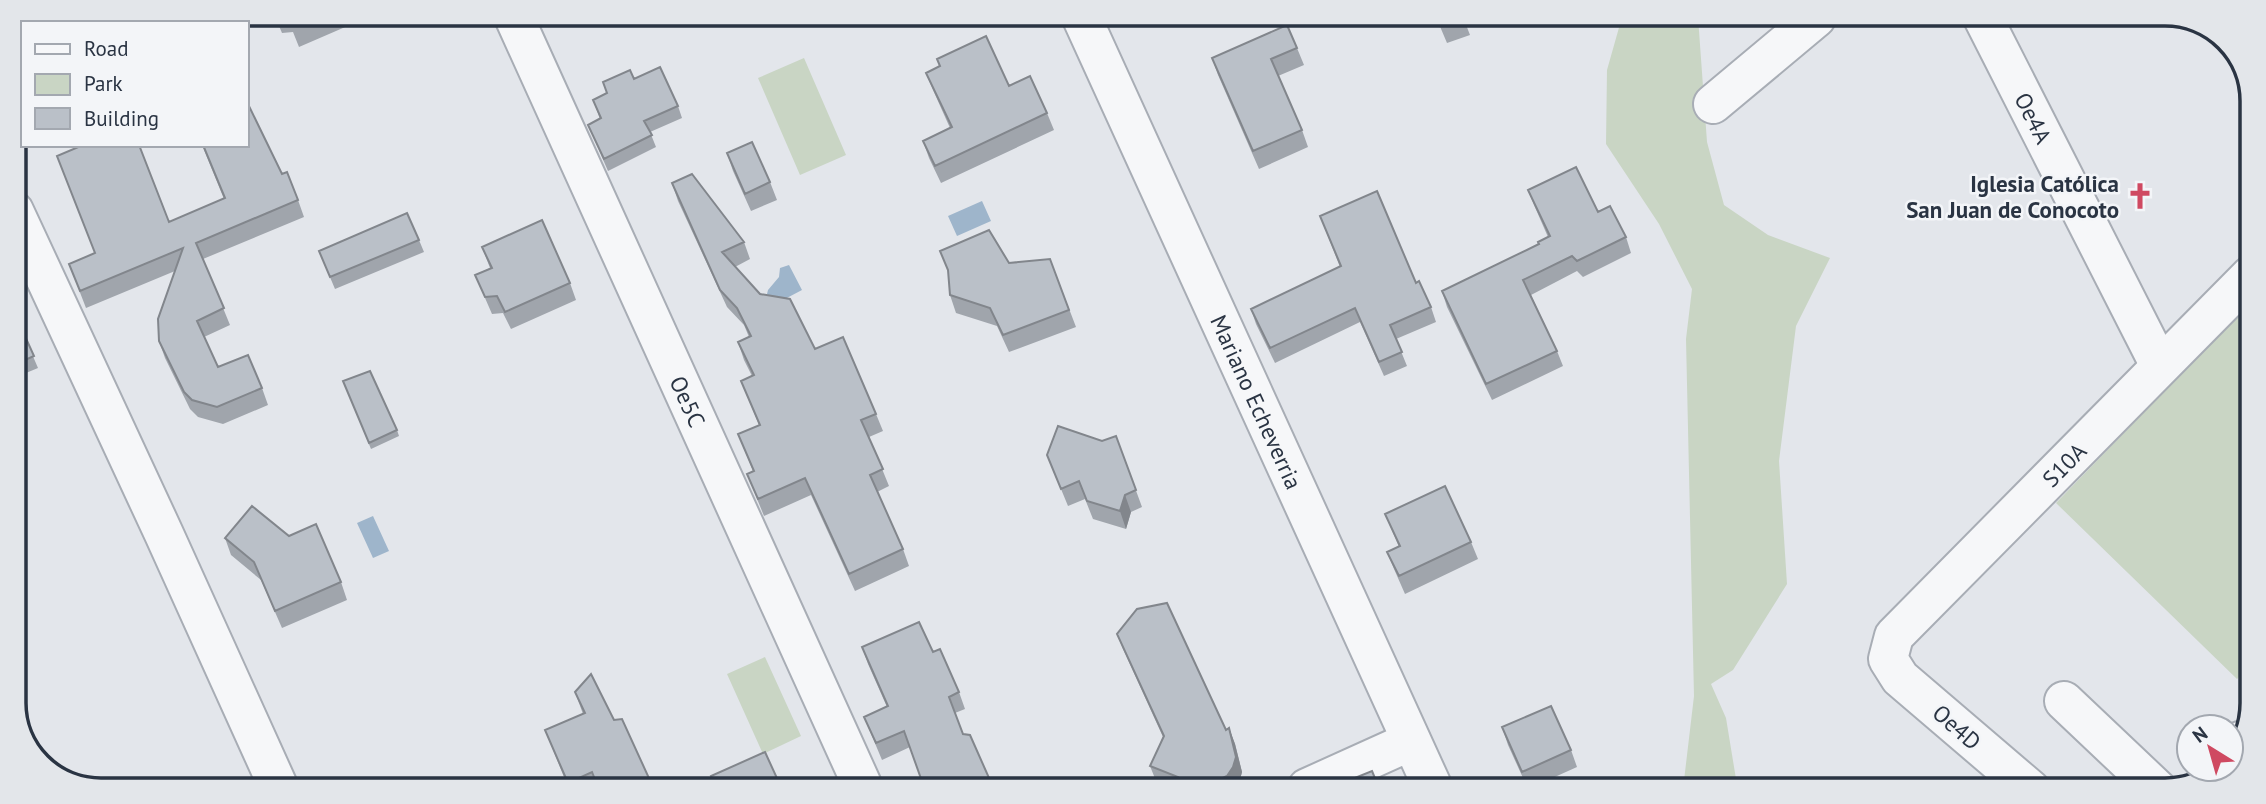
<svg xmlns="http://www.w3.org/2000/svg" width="2266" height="804" viewBox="0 0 2266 804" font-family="'PT Sans',sans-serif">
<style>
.green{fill:#c9d5c4}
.water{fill:#9eb5cb}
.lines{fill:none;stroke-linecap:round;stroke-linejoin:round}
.minor-casing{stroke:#a8adb5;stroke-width:42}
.minor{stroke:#f6f7f9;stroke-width:38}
.wall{fill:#a0a5ac}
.shaded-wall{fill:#82868c}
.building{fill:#bac0c8;stroke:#82868c;stroke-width:2}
.labels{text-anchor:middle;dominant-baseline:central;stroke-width:5;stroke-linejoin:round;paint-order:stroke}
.street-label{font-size:23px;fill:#2a3443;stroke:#f3f5f8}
.poi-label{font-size:23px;font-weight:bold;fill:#2a3443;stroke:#f3f5f8;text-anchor:end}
.rim{fill:none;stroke:#2a3443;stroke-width:3.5}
</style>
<rect width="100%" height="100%" fill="#e3e6eb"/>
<path class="green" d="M1622,17H1698L1707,142L1724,205L1768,235L1830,258L1796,326L1779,461L1787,584L1733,670L1711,684L1726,718L1736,779L1742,789H1683L1694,696L1686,339L1692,289L1659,224L1606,144L1607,70Z
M804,58L846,155L800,175L758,78Z
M2250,303L2248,668L2237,679L2056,503Z
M765,657L801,736L763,754L727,674Z"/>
<path class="water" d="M982,201L991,221L957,236L948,216Z
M789,265L802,290L783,300L771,299L767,294L768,290L779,277L780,268Z
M373,516L389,551L373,558L357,523Z"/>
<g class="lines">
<defs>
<g id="minor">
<path id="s1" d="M513,15L863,787"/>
<path id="s2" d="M1081,16L1433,788"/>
<path id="s3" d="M1983,18L2160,366"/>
<path d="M1713,104L1816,18"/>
<path d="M14,211L164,534L278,786"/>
<path d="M2064,701L2158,790"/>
<path d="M2231,751L2240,741"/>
<path d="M2209,775L2215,769"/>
<path d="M1307,788L1411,741"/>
<path id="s4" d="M2031,790L1900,678L1888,659L1894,636L2251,275"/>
</g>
</defs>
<use href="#minor" class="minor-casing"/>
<use href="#minor" class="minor"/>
</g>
<path class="wall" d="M274,14L373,15L299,47L293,32L282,33Z
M760,15H778L762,21Z
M1210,16H1227L1213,23Z
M1436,17H1463L1470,35L1447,43Z
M1297,48L1304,65L1278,76L1302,130L1308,147L1259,169L1218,75L1212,58Z
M937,59L1009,86L1047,113L1054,130L941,183L929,158L923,141L950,128L933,90L926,73L940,66Z
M634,79L678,106L682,118L650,132L656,147L608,171L588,125L600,119L593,100L607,94L603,82Z
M202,145H247L282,174L298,200L304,217L203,259L230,325L204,337L218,367L262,388L268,405L223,424L198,417L190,409L165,358L159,341L175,271L86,308L69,264L224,199Z
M727,153L770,182L777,200L751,211L733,171Z
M672,183L744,242L750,259L735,267L876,414L883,431L869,437L889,486L877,492L903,549L909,566L855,591L811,495L764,516L747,474L753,471L738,434L759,425L741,381L752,376L744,360L738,342L749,337L744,325L727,307L678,201Z
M1528,190L1598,212L1626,237L1631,253L1583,277L1577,271L1531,295L1557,351L1563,366L1492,400L1447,307L1442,291L1539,244L1548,237L1534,205Z
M1320,216L1416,283L1431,307L1436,322L1396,339L1407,366L1384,376L1360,322L1275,363L1256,324L1251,309L1340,267Z
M419,240L424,252L335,289L319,251Z
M482,247L570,283L576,300L511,329L503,313L492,314L475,275L490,268Z
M1050,259L1076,327L1009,352L997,326L956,313L950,295L1009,263Z
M14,312L38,368L14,378Z
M343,381L397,430L399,436L371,449Z
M1116,436L1142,507L1131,512L1126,529L1093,519L1085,499L1068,506L1047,455L1102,441Z
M1385,514L1471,542L1478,559L1405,594L1394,569L1387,552L1399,547Z
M225,538L341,582L347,600L282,628L261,580L231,555Z
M1117,634L1226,730L1229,728L1235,744L1242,772L1239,783L1235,788H1172L1156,781L1150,766L1163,737L1123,649Z
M862,647L933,652L959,692L965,709L955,713L910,747L882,760L864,717L887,707L868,664Z
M575,692L614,720L653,787H568L545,730L583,714Z
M1502,727L1571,750L1577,767L1528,789L1508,745Z"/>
<path class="shaded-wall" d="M1125,495L1131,512L1126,529L1120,511Z
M1229,728L1235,744L1242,772L1239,783L1235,788H1231L1227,776Z"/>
<path class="building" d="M287,14H316L291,25Z
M1437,17H1463V18L1440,26Z
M1287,25L1297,48L1271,59L1302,130L1253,151L1212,58Z
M986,36L1009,86L1030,76L1047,113L935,166L923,141L952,127L926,73L940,66L937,59Z
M660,67L678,106L644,121L652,135L604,159L588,125L601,118L593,100L607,93L603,82L630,70L634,79Z
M247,102L282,174L287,172L298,200L196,243L224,308L197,321L218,367L248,355L262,388L217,407L192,400L184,392L159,341L158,319L183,248L80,291L69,264L95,253L57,156L83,145H139L169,222L225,198L203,145H247Z
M752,142L770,182L745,194L727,153Z
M1576,167L1598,212L1610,206L1626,237L1577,261L1572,256L1523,280L1557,351L1486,384L1442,291L1539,244L1538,242L1550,236L1528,190Z
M692,174L744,242L722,252L760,294L790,299L815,349L843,337L876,414L861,420L883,469L870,475L903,549L849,574L805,478L758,499L747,474L754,471L738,434L760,425L741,381L754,375L738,342L751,336L737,308L720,290L672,183Z
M1377,191L1416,283L1419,281L1431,307L1390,325L1402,352L1379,362L1355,308L1270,348L1251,309L1341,266L1320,216Z
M407,213L419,240L330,277L319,251Z
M542,220L570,283L505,312L497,296L485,297L475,275L492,268L482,247Z
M989,230L1009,263L1050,259L1069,310L1003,335L990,308L950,295L948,270L940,251Z
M14,312L34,356L14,365Z
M370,371L397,430L369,443L343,381Z
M1058,426L1102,441L1116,436L1136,490L1125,495L1120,511L1087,501L1079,481L1061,489L1047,455Z
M1445,486L1471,542L1399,576L1387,552L1400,546L1385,514Z
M252,506L289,536L316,524L341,582L275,611L254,562L225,538Z
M1167,603L1226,730L1229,728L1236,757L1233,767L1227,776L1207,785L1204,788H1194L1176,782L1178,777L1150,766L1164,736L1117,634L1137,609Z
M919,622L933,652L940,649L959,692L949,697L963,734L970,735L993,787H924L904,731L876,743L864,717L888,706L862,647Z
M591,674L614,720L622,719L653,787H598L592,772L568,783L545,730L585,713L575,692Z
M1551,706L1571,750L1522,772L1502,727Z
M765,752L781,787H716L711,776Z
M1372,771L1379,788H1330Z
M182,781L184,786H173Z"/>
<defs>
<symbol id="church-bare" viewBox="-9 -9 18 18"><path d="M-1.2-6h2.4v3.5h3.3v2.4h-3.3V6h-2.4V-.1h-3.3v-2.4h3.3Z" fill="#cf4961" stroke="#f3f5f8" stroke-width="2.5" paint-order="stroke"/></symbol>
</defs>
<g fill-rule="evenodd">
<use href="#church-bare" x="2121" y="177" width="38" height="38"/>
</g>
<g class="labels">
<g class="street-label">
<text stroke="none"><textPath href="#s3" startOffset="112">Oe4A</textPath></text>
<text stroke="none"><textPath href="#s1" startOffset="424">Oe5C</textPath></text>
<text stroke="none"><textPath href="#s2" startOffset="424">Mariano Echeverria</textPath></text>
<text stroke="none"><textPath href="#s4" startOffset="460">S10A</textPath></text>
<text transform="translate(1957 727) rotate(41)">Oe4D</text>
</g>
<g class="poi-label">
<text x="2119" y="183">Iglesia Católica<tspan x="2119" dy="26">San Juan de Conocoto</tspan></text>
</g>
</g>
<path d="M0 0H2266V804H0ZM101 26H2165A75 75 0 0 1 2240 101V703A75 75 0 0 1 2165 778H101A75 75 0 0 1 26 703V101A75 75 0 0 1 101 26Z" fill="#e3e6ea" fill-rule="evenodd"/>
<path class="rim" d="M101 26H2165A75 75 0 0 1 2240 101V703A75 75 0 0 1 2165 778H101A75 75 0 0 1 26 703V101A75 75 0 0 1 101 26Z"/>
<rect x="21" y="21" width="228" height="126" fill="#f3f5f8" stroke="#a3a8b0" stroke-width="2"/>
<rect x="35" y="44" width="35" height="10" fill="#f6f7f9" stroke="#a3a8b0" stroke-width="2"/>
<text x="84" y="56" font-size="21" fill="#2a3443">Road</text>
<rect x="35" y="74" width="35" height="21" fill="#c9d5c4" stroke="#a3a8b0" stroke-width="2"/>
<text x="84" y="91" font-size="21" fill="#2a3443">Park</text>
<rect x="35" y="108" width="35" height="21" fill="#bac0c8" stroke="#a3a8b0" stroke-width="2"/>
<text x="84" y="126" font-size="21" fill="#2a3443">Building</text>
<g transform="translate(2210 748) rotate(323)"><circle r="33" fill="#f3f5f8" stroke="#a3a8b0" stroke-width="2"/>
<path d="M0-5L12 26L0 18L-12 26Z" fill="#cf4961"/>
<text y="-10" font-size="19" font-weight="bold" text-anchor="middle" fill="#2a3443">N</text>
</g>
</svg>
